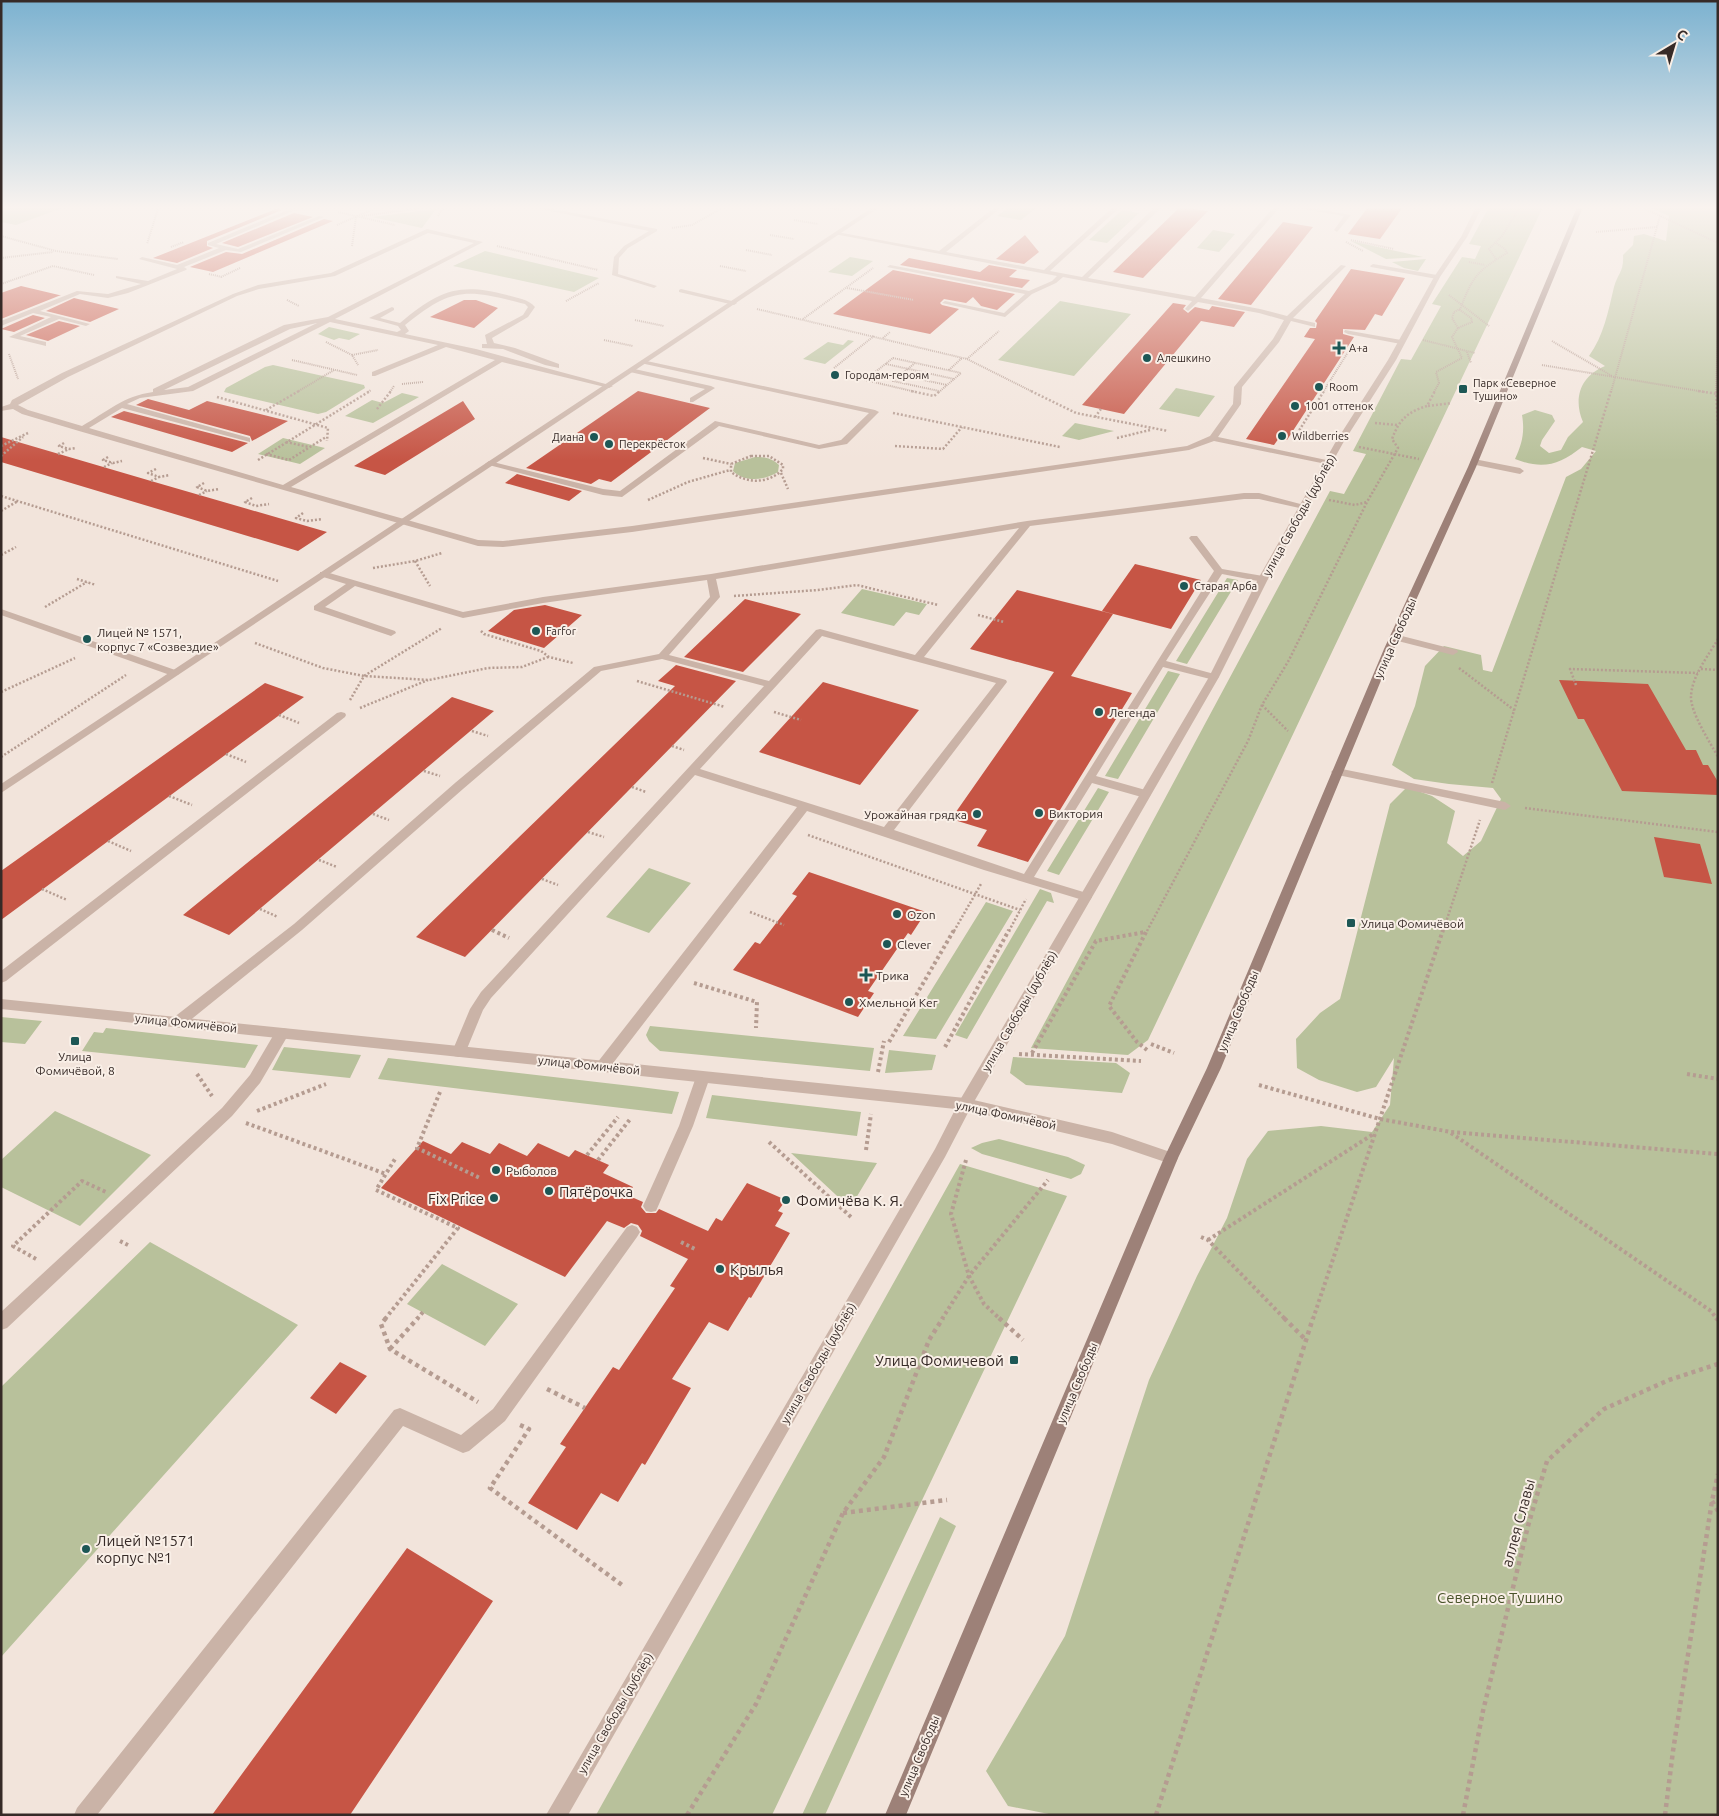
<svg xmlns="http://www.w3.org/2000/svg" width="1719" height="1816" viewBox="0 0 1719 1816" font-family="Ubuntu,sans-serif">
<style>
.green{fill:#b8c19b}
.building{fill:#c65545}
.lines{fill:none;stroke-linecap:round;stroke-linejoin:round}
.path-far3{stroke:#b59c91;stroke-width:2;stroke-dasharray:1 1;stroke-linecap:butt}
.path-far2{stroke:#b59c91;stroke-width:2.5;stroke-dasharray:2 2;stroke-linecap:butt}
.path-far1{stroke:#b59c91;stroke-width:4;stroke-dasharray:3 3;stroke-linecap:butt}
.path{stroke:#b59c91;stroke-width:4.5;stroke-dasharray:4 4;stroke-linecap:butt}
.service{fill:#cab3a7;fill-rule:evenodd}
.minor{fill:#cab3a7;fill-rule:evenodd}
.tertiary{fill:#cab3a7;fill-rule:evenodd}
.secondary{fill:#9d8178;fill-rule:evenodd}
.poi-dot{fill:#1d5755;stroke:#f9efe7;stroke-width:2}
.labels{text-anchor:middle;dominant-baseline:central;stroke-width:4;stroke-linejoin:round;paint-order:stroke}
.far-poi-label{font-size:11px;fill:#362a27;stroke:#f9efe7;text-anchor:start}
.street-label{font-size:12px;fill:#362a27;stroke:#f9efe7}
.poi-label{font-size:12px;fill:#362a27;stroke:#f9efe7;text-anchor:start}
.near-poi-label{font-size:15px;fill:#362a27;stroke:#f9efe7;text-anchor:start}
.near-street-label{font-size:15px;fill:#362a27;stroke:#f9efe7}
.near-park-label{font-size:15px;fill:#4a542b;stroke:#f9efe7}
</style>
<rect width="100%" height="100%" fill="#f2e4db"/>
<path class="green" d="M1,207H65L16,225L1,222Z
M1009,207H1037L1021,220L997,216Z
M1489,207H1543L1148,1040L1128,1055L1031,1048L1330,491L1344,494L1366,454L1353,451L1401,359L1411,360L1441,306L1432,304L1462,257L1475,259L1481,246L1469,244Z
M1649,207H1718V1815H1054L1008,1806L986,1771L1065,1636L1149,1380L1197,1276L1227,1218L1247,1159L1268,1131L1321,1126L1372,1132L1390,1105L1394,1058L1376,1087L1357,1092L1319,1080L1297,1068L1296,1039L1320,1013L1340,999L1390,804L1407,787L1432,796L1455,811L1447,843L1463,856L1481,841L1501,799L1493,788L1449,784L1414,779L1392,765L1415,706L1425,666L1444,646L1481,655L1483,670L1492,672L1566,477L1581,469L1596,451L1582,447C1559,465 1543,470 1515,459C1522,444 1525,432 1522,415L1535,410L1552,415L1555,421L1542,440L1540,446L1549,453L1561,450L1568,437L1583,422C1573,399 1580,376 1605,366L1589,356C1604,335 1608,312 1614,287C1618,273 1624,272 1623,255L1633,245L1634,236L1644,234L1666,241L1669,216Z
M436,209L422,228L372,217Z
M1122,210L1139,213L1107,243L1089,240Z
M1213,230L1235,234L1219,252L1197,248Z
M1351,241L1423,257L1386,259Z
M485,251L599,278L574,292L453,266Z
M850,257L873,261L852,276L828,272Z
M1426,259L1418,271L1404,268L1392,262Z
M1060,301L1131,314L1074,376L998,360Z
M329,327L360,334L349,340L339,338L334,340L318,334Z
M848,340L854,341L825,364L803,359L828,342L843,345Z
M273,365L364,385L365,388L326,412L318,414L224,392L226,388L265,367Z
M1176,388L1215,396L1199,417L1159,409Z
M402,393L419,397L373,423L345,416L372,400L383,403Z
M1075,423L1114,431L1079,440L1062,436Z
M283,438L325,448L300,464L258,454Z
M755,457C764,457 772,458 779,465L778,472C765,480 745,483 733,471L735,463Z
M1227,578L1238,580L1187,664L1176,661Z
M862,589L927,604L919,615L906,612L894,626L841,613Z
M1168,671L1180,674L1118,779L1105,776Z
M1098,788L1109,792L1059,875L1047,871Z
M649,868L691,883L649,933L606,917Z
M1040,889L1051,893L1054,903L1047,901L967,1039L955,1035Z
M986,902L1013,911L936,1039L903,1036Z
M1,1017L42,1021L25,1044L1,1042Z
M650,1026L874,1048L870,1071L660,1051L649,1041L646,1035Z
M106,1028L258,1045L245,1068L82,1051L94,1032L103,1033Z
M284,1047L361,1055L350,1078L272,1070Z
M889,1050L936,1055L932,1070L885,1073Z
M1013,1057L1116,1063L1130,1073L1122,1093L1026,1085L1010,1073Z
M388,1058L640,1087L679,1092L672,1114L378,1079Z
M712,1095L861,1112L857,1136L706,1118Z
M55,1111L151,1155L80,1226L1,1187V1160Z
M999,1139L1068,1157L1085,1165L1081,1174L1071,1179L982,1154L971,1148L982,1143Z
M791,1153L877,1163L850,1208Z
M960,1164L1067,1196L772,1815H596Z
M150,1242L298,1325L1,1657V1387Z
M442,1264L518,1304L485,1346L407,1304Z
M940,1517L956,1526L825,1815H802Z"/>
<path class="building" d="M1180,207L1208,211L1143,278L1113,272Z
M1368,207H1403L1380,239L1348,234Z
M276,209L282,210L207,241V246L213,248L177,263L153,258Z
M294,213L313,217L238,247L222,243Z
M324,219L333,221L213,272L190,267L226,252L242,254Z
M1283,222L1313,227L1251,305L1218,299Z
M1025,235L1039,252L1024,264L996,259Z
M909,258L980,272L989,265L1017,270L1009,277L1030,280L1022,288L900,265Z
M1351,269L1405,278L1382,316L1375,314L1365,330L1343,329V334L1354,337L1287,440L1279,438L1274,445L1246,439L1315,339L1304,337L1310,328H1316L1317,323L1315,321Z
M893,270L1015,294L997,310L981,306L973,297L966,303L944,299L940,303L942,305L959,309L930,334L833,314Z
M21,286L59,295H61L1,319V293Z
M74,298L119,309L90,322L46,311Z
M464,300H476L498,308L474,328L430,317Z
M1173,303L1186,305L1183,309L1188,313L1195,307L1209,310L1212,306L1245,312L1234,327L1201,321L1124,414L1082,405Z
M33,315L45,318L14,332L1,329Z
M59,321L80,326L48,341L26,335Z
M638,391L710,408L611,482L599,479L591,484L526,468Z
M148,399L189,410L207,401L288,421L252,441L250,436L136,405Z
M463,401L475,419L385,475L354,466Z
M124,411L248,443L232,452L111,417Z
M1,437L151,481L327,532L298,551L1,462Z
M517,474L582,491L569,501L505,483Z
M1135,564L1201,580L1171,629L1102,611Z
M1017,590L1113,614L1071,676L1132,693L1028,862L977,846L987,830L951,819L1054,672L970,649Z
M745,599L801,614L743,672L684,657Z
M545,605L582,615L544,648L488,631L514,610Z
M676,665L736,681L465,957L416,937L675,686L658,681Z
M1559,680L1648,684L1686,750H1696L1703,765H1708L1718,782V795L1622,791L1584,719H1578Z
M823,682L919,710L860,785L759,752Z
M265,683L304,697L1,920V871Z
M452,697L494,711L229,935L183,915Z
M1654,837L1700,844L1712,884L1664,877Z
M809,872L926,912L911,935L908,933L868,991L874,993L858,1017L733,970L755,942L760,944L797,896L792,894Z
M423,1141L451,1154L462,1142L490,1154L499,1143L527,1156L538,1143L569,1157L575,1150L609,1165L603,1173L633,1187L627,1195L643,1202L641,1207L646,1213H656L659,1209L708,1231L716,1218L722,1221L747,1183L786,1200L778,1211L783,1213L775,1226L790,1233L751,1298L749,1297L728,1331L709,1322L672,1379L691,1388L645,1465L642,1463L618,1502L601,1493L577,1530L528,1503L566,1447L560,1444L613,1367L619,1370L675,1288L670,1286L688,1259L640,1236L642,1231L638,1225L631,1223L624,1228L607,1221L565,1277L381,1188Z
M340,1362L367,1376L336,1414L310,1398Z
M407,1548L493,1601L350,1815H212Z"/>
<g class="lines">
<path class="path-far3" d="M147,207L158,209L147,244
M824,207L841,210
M1641,207L1718,243
M338,212L395,225
M362,216L429,207
M438,216L444,207
M794,220L818,224
M337,225L378,207
M672,228L692,225L724,207
M1596,232L1657,227
M770,235L794,239
M1,236L56,251L118,259
M1351,240L1394,249
M1346,242L1363,251
M352,246L356,217
M497,246L598,270
M171,247L184,242
M746,250L772,255
M1,258L53,252
M1496,259L1489,249L1502,236L1520,207
M1469,262L1485,265
M720,266L746,271
M209,274L222,277
M221,277L240,268
M1,284L53,266L94,275
M847,288L914,300
M1449,295L1489,326
M287,300L299,306
M566,301L599,283
M757,309L967,359L1033,392
M803,319L873,268
M635,320L664,326
M1458,328L1452,318L1454,312L1460,309
M883,338L890,332
M604,340L633,346
M1423,340L1475,353
M1552,341L1612,376
M326,342L352,355L358,365
M1467,352L1471,363
M9,354L18,379
M352,355L378,350
M967,359L999,331
M292,360L357,375
M915,363L893,381L939,391
M886,364L954,379
M1542,365L1705,392
M834,368L874,336
M949,370L962,358
M900,375L947,385
M402,384L423,382
M297,392L334,370
M368,392L371,390
M390,392L394,386
M916,392L865,380L893,358L961,373L939,392
M1323,392L1350,349
M1434,392L1439,383L1436,372L1462,358L1452,337L1458,328L1472,322L1471,318L1460,310C1472,277 1477,271 1507,253L1505,249L1496,243
M1611,392L1660,216
M1716,392L1718,330"/>
<path class="path-far2" d="M911,391L934,396L940,391
M1031,391L1076,413L1168,431
M1698,391L1718,394
M1716,391L1718,427
M217,397L328,428L327,441
M1428,406L1451,403
M377,409L391,391
M266,410L299,391
M893,413L1060,447
M1095,417L1101,409
M1375,423L1397,425
M1295,437L1324,391
M1117,438L1150,430
M286,442L309,447
M64,443L59,446L69,449L76,448
M1,446L28,433
M895,446L943,449L962,427
M1359,447L1419,459
M58,454L69,449
M266,454L289,460L326,437
M1,456L23,437
M751,456H769L783,465V469C769,484 747,484 731,472V464Z
M108,457L103,460L113,463L122,461
M703,458L731,464
M258,460L370,391
M104,467L112,463
M156,469L148,473L159,477L170,475
M781,473L788,489
M151,481L159,477
M204,483L197,487L207,491L219,489
M199,495L207,491
M1,496L278,581
M252,498L245,502L256,506L269,504
M648,500L688,482L730,470
M1329,500L1355,505L1367,502
M1,511L18,501
M303,513L296,518L307,521L322,519
M1,555L16,547
M415,561L430,586
M373,568L415,561L442,553
M77,579L96,585
M734,596L818,590L857,585L938,605
M45,607L87,582
M978,615L1004,622
M481,631L484,634L541,651L549,657L573,663
M1718,639C1708,656 1692,676 1691,696C1690,712 1710,742 1718,757
M255,643L323,668L364,676L429,680L488,668L522,667L548,657
M1459,668L1514,710
M1701,669L1718,670
M637,681L725,707
M1576,685L1570,669L1698,673
M1,692L75,658
M350,700L364,676L442,628
M1262,705L1288,731
M360,708L428,680
M774,712L801,720
M279,715L299,723
M472,731L488,736
M672,746L684,750
M226,754L246,762
M1,757L126,675
M424,771L440,776
M1492,783L1611,391
M632,787L646,792
M169,796L192,805
M1525,808L1718,832
M373,814L389,820
M588,832L604,837
M808,835L1020,910
M108,841L131,851
M319,860L337,867
M542,879L558,885
M42,889L67,900
M260,909L278,917
M750,912L784,925
M492,930L494,931
M954,931L981,884
M1009,931L1026,899
M1147,931L1248,741L1262,705L1289,660L1367,502L1398,448L1392,439C1399,420 1407,412 1427,406L1435,391
M1443,931L1480,820"/>
<path class="path-far1" d="M492,930L509,938
M694,983L757,1002L756,1028
M889,1042L954,930
M1151,1044L1174,1053
M945,1047L1009,930
M1147,1050L1137,1042L1109,1006L1147,930
M1032,1053L1096,941L1145,932
M1019,1054L1141,1061
M878,1072L884,1041
M197,1074L212,1096
M1687,1074L1718,1079
M1259,1085L1380,1119L1451,1132L1718,1154
M440,1092L417,1148L480,1178
M257,1111L326,1084
M246,1123L386,1174
M1451,1133L1711,1311L1717,1319
M769,1142L851,1217
M866,1150L871,1114
M587,1155L618,1117
M598,1160L631,1118
M966,1160L951,1214L969,1276L984,1304L1000,1319
M1201,1237L1208,1240L1285,1319
M1208,1240L1375,1133
M120,1241L128,1245
M681,1242L695,1249
M36,1259L13,1246L82,1181L108,1193
M385,1319L458,1228L376,1190L395,1159
M417,1319L423,1312
M942,1319L969,1276L1048,1180
M1313,1319L1443,930"/>
<path class="path" d="M386,1318L381,1324L390,1349L478,1402
M999,1318L1023,1340
M1284,1318L1306,1340
M1716,1318L1718,1320
M390,1349L418,1318
M547,1389L585,1408
M520,1425L529,1429L490,1488L622,1585
M1712,1501L1718,1511
M843,1513L947,1500
M687,1815L756,1704L843,1513L884,1457L929,1340L943,1318
M1156,1815L1313,1318
M1463,1815L1483,1711L1528,1526L1547,1461L1604,1409L1669,1380L1718,1364
M1665,1815L1673,1751L1712,1501L1718,1474"/>
<path class="service" d="M530,207H543L657,229V231L628,248L619,258L618,274L657,286L654,288L612,275L614,257L624,246L649,231Z
M995,207H1002L946,252L1044,270L1113,207H1120L1050,271L1082,277L1155,207H1162L1088,278L1195,297L1274,207H1280L1201,298L1260,309L1287,316L1341,265L1346,266L1293,318L1315,323V327L1291,321L1279,342L1242,387L1241,404L1218,437L1331,461V465L1214,441L1189,450L632,532L503,547L478,546L79,431L22,414L13,409L1,411V407L10,404L12,400L62,373L233,294L258,285L331,273L427,229L483,242L335,319L397,332L401,330L398,326L369,318L392,307L394,308V310L380,318L400,323C438,291 458,282 507,295C517,298 528,299 535,307L528,317L492,338L494,343L515,348L559,364V368L545,365L503,349L482,348V344H487L485,335L523,315L528,307L525,304C467,289 453,286 405,325L409,331L405,334L476,349L613,386L609,388L502,362L291,487L478,540L503,541L632,526L1187,446L1210,436L1233,404L1234,387L1273,339L1284,320L1259,313L1198,302L1188,311L1185,309L1192,301L1063,277L1056,283L1032,294L1005,317L942,303L945,301L1004,313L1025,294L887,267L890,265L1029,291L1052,281L1057,276L834,234L837,232L939,251ZM428,233L474,243L328,317L284,325L153,389V392C123,396 107,412 82,426L28,410L18,405L68,377L237,296L259,289L335,276ZM330,322L438,345L372,372V376H375L446,347L495,360L283,485L89,428L122,408L250,442V438L127,404L140,398L193,391ZM317,323L188,387L164,390L290,329Z
M1291,207H1306L1351,215L1337,232L1334,230L1344,216Z
M290,209L295,210L216,244L238,249L319,216L324,217L241,252L226,250L184,267L187,269L186,270L128,293L108,298L80,294L40,311L90,324L86,326L59,319L20,336L46,342V346L9,337L51,317L33,313L1,326V321L77,291L108,294L141,284L116,278V276L148,281L177,269L139,259L142,257L177,265L219,248L208,245V243Z
M1373,264L1437,275L1440,277L1437,279L1371,267L1370,266Z
M681,289L736,302L737,303L734,305L679,292V290Z
M1345,330L1401,340L1405,342L1401,344L1348,334L1344,332Z
M642,360L875,410L879,412L847,444L819,449L719,426L622,497L603,495L485,464L489,461L603,489L620,491L715,421L819,445L841,440L869,413L645,364L641,362Z
M630,368L711,386L715,388L693,402H690V398L705,389L630,372Z
M1474,459L1520,468L1524,471L1520,474L1471,464L1470,462Z
M1244,493H1259L1308,506L1304,509L1259,499H1244L1030,526L924,657L1006,680L1007,682L894,830L1024,874L1214,571L1189,538L1191,536H1197L1222,569L1263,576L1268,579L1263,582L1222,574L1166,661L1218,675L1219,677L1214,680L1163,667L1096,776L1149,791L1151,794L1149,797L1145,798L1092,783L1034,877L1090,894L1092,897L1090,900L1086,901L984,870L807,811L607,1071L602,1072L597,1071L595,1067L597,1063L797,807L695,775L491,998L483,1010L464,1056L459,1057L454,1056L452,1052L470,1009L481,992L764,686L662,659L601,671L463,789L302,930L183,1026H173L171,1022L173,1018L294,924L455,783L594,667L659,654L710,597L707,580L543,603L463,618L355,586L325,607L395,631L396,633L391,636L314,610V606L346,584L320,576V572H326L463,612L543,597L711,574L1027,521ZM1019,528L915,655L820,629L816,630L769,681L669,655L720,597L716,579ZM822,636L996,683L884,827L700,769Z
M1,609L178,671L179,673L178,675H170L1,615Z
M1394,634L1457,650L1458,652L1453,655L1390,639L1389,637Z
M341,712L345,713L346,715L345,717L6,981L1,983V971L337,713Z
M1337,768L1505,802L1511,806L1505,810L1333,774L1331,772L1333,770Z
M282,1028L287,1029L289,1033L287,1037L260,1083L232,1116L7,1328L1,1330V1312L222,1108L250,1075L277,1029Z
M703,1072L708,1073L710,1077L693,1126L656,1211L651,1212L646,1211L643,1206L679,1126L696,1077L698,1073Z
M632,1225L637,1227L640,1232L637,1237L505,1421L469,1451L463,1453L403,1426L97,1815H74L77,1808L394,1410L400,1408L461,1435L493,1409L627,1227Z"/>
<path class="minor" d="M873,207H880L1,793V784Z
M1476,207H1482L1467,237L1440,277L1396,360L1343,443L1268,579L1219,677L971,1107L945,1157L568,1815H546L935,1149L960,1100L1209,677L1258,579L1335,443L1388,360L1434,277L1461,237Z"/>
<path class="tertiary" d="M1,999L965,1098L1112,1132L1176,1154L1178,1158L1176,1162L1171,1164L1112,1144L965,1110L1,1009Z"/>
<path class="secondary" d="M1577,207H1583L1476,467L1394,649L1221,1068L1178,1158L906,1815H885L1164,1158L1207,1068L1384,649L1468,467Z"/>
</g>
<linearGradient id="sky" x2="0" y2="1"><stop stop-color="#7cb2d0"/><stop offset="0.45" stop-color="#f9f3ef"/><stop offset="1" stop-color="#f9f3ef" stop-opacity="0"/></linearGradient>
<rect width="1719" height="461" fill="url(#sky)"/>
<g class="poi-dot">
<path d="M1336.5 340.5h5v5h5v5h-5v5h-5v-5h-5v-5h5z"/>
<circle cx="1147" cy="358" r="5"/>
<circle cx="835" cy="375" r="5"/>
<circle cx="1319" cy="387" r="5"/>
<rect x="1458" y="384" width="10" height="10" rx="2.5"/>
<circle cx="1295" cy="406" r="5"/>
<circle cx="1282" cy="436" r="5"/>
<circle cx="594" cy="437" r="5"/>
<circle cx="609" cy="444" r="5"/>
<circle cx="1184" cy="586" r="5"/>
<circle cx="536" cy="631" r="5"/>
<circle cx="87" cy="639" r="5"/>
<circle cx="1099" cy="712" r="5"/>
<circle cx="1039" cy="813" r="5"/>
<circle cx="977" cy="814" r="5"/>
<circle cx="897" cy="914" r="5"/>
<rect x="1346" y="918" width="10" height="10" rx="2.5"/>
<circle cx="887" cy="944" r="5"/>
<path d="M863.5 967.5h5v5h5v5h-5v5h-5v-5h-5v-5h5z"/>
<circle cx="849" cy="1002" r="5"/>
<rect x="70" y="1036" width="10" height="10" rx="2.5"/>
<circle cx="496" cy="1170" r="5"/>
<circle cx="549" cy="1191" r="5"/>
<circle cx="494" cy="1198" r="5"/>
<circle cx="786" cy="1200" r="5"/>
<circle cx="720" cy="1269" r="5"/>
<rect x="1009" y="1355" width="10" height="10" rx="2.5"/>
<circle cx="86" cy="1549" r="5"/>
</g>
<g class="labels">
<g class="far-poi-label">
<text x="1349" y="348">А+а</text>
<text x="1157" y="358">Алешкино</text>
<text x="845" y="375">Городам-героям</text>
<text x="1473" y="383">Парк «Северное<tspan x="1473" dy="13">Тушино»</tspan></text>
<text x="1329" y="387">Room</text>
<text x="1305" y="406">1001 оттенок</text>
<text x="1292" y="436">Wildberries</text>
<text x="584" y="437" text-anchor="end">Диана</text>
<text x="619" y="444">Перекрёсток</text>
<text x="1194" y="586">Старая Арба</text>
<text x="546" y="631">Farfor</text>
</g>
<g class="street-label">
<text transform="translate(1299 515) rotate(-61)">улица Свободы (дублёр)</text>
<text transform="translate(1395 638) rotate(-66)">улица Свободы</text>
<text transform="translate(1019 1011) rotate(-60)">улица Свободы (дублёр)</text>
<text transform="translate(1238 1011) rotate(-67)">улица Свободы</text>
<text transform="translate(186 1023) rotate(6)">улица Фомичёвой</text>
<text transform="translate(589 1065) rotate(6)">улица Фомичёвой</text>
<text transform="translate(1006 1115) rotate(12)">улица Фомичёвой</text>
<text transform="translate(818 1363) rotate(-60)">улица Свободы (дублёр)</text>
<text transform="translate(1077 1383) rotate(-67)">улица Свободы</text>
<text transform="translate(615 1713) rotate(-60)">улица Свободы (дублёр)</text>
<text transform="translate(919 1756) rotate(-67)">улица Свободы</text>
</g>
<g class="poi-label">
<text x="97" y="632">Лицей № 1571,<tspan x="97" dy="14">корпус 7 «Созвездие»</tspan></text>
<text x="1109" y="712">Легенда</text>
<text x="1049" y="813">Виктория</text>
<text x="967" y="814" text-anchor="end">Урожайная грядка</text>
<text x="907" y="914">Ozon</text>
<text x="1361" y="923">Улица Фомичёвой</text>
<text x="897" y="944">Clever</text>
<text x="876" y="975">Трика</text>
<text x="859" y="1002">Хмельной Кег</text>
<text x="75" y="1056" text-anchor="middle">Улица<tspan x="75" dy="14">Фомичёвой, 8</tspan></text>
<text x="506" y="1170">Рыболов</text>
</g>
<g class="near-poi-label">
<text x="559" y="1191">Пятёрочка</text>
<text x="484" y="1198" text-anchor="end">Fix Price</text>
<text x="796" y="1200">Фомичёва К. Я.</text>
<text x="730" y="1269">Крылья</text>
<text x="1004" y="1360" text-anchor="end">Улица Фомичевой</text>
<text x="96" y="1540">Лицей №1571<tspan x="96" dy="17">корпус №1</tspan></text>
</g>
<g class="near-street-label">
<text transform="translate(1518 1523) rotate(-75)">аллея Славы</text>
</g>
<g class="near-park-label">
<text x="1500" y="1597">Северное Тушино</text>
</g>
</g>
<rect width="1719" height="1816" fill="none" stroke="#362a27" stroke-width="5"/>
<g transform="translate(1674 45) rotate(38)" stroke="#f9efe7" stroke-width="4" paint-order="stroke">
<path d="M0-4L9 19L0 12L-9 19Z" fill="#362a27"/>
<text y="-8" font-size="14" font-weight="bold" text-anchor="middle" fill="#362a27">С</text>
</g>
</svg>
